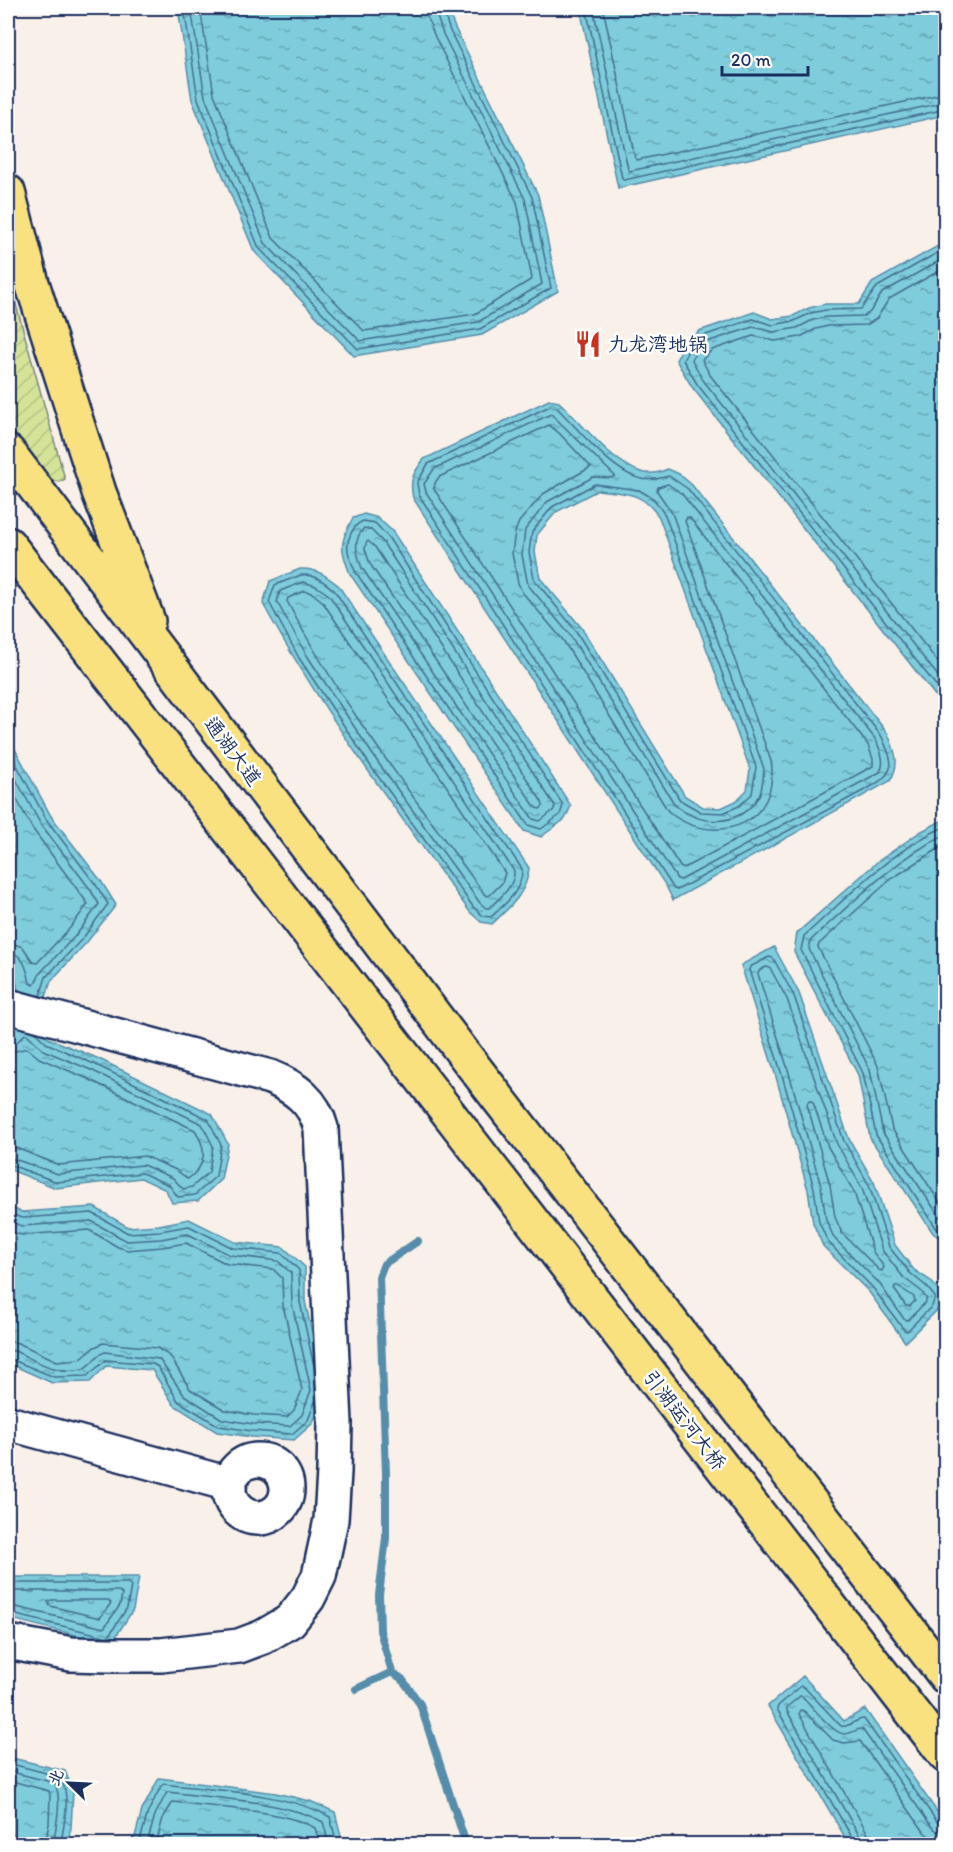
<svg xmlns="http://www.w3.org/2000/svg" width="953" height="1852" viewBox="0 0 953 1852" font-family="Itim,'LXGW WenKai TC',sans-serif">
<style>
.garden{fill:url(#garden-furrows);stroke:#78897a;stroke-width:1.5}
.water{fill:url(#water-ripples);stroke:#568daa;stroke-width:1.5;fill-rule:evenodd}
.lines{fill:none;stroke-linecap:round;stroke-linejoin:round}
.shore{stroke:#436e90;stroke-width:1.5}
.stream{stroke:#568daa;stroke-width:8}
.minor-casing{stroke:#1b2f5e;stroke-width:38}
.major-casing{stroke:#1b2f5e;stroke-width:38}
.minor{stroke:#fff;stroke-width:33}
.major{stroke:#fae180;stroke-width:33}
.labels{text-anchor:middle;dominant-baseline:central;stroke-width:5;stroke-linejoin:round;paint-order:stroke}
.poi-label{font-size:20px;fill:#1b2f5e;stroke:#fff;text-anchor:start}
.street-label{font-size:20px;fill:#1b2f5e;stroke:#fff}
</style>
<defs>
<pattern id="garden-furrows" width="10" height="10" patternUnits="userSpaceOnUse" patternTransform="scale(1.5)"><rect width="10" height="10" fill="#d4e397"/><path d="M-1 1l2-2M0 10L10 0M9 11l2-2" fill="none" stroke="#b5c385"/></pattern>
<pattern id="water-ripples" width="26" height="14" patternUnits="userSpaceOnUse" patternTransform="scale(1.5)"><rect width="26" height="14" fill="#7eccdc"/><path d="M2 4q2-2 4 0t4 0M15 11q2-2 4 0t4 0" fill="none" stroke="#66a6b6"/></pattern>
</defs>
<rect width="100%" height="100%" fill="#f9f0e9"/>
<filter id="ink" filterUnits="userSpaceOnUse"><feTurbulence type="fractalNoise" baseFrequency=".0167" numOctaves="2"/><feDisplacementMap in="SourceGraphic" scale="12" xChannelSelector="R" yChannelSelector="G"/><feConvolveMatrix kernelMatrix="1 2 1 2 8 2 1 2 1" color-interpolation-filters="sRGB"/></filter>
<g filter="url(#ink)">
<path class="garden" d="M8,276L65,479L59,482L49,479L43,474L8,425Z"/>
<path class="water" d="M178,8H447L455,28L538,195L558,291L482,335L354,356L254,251L192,100Z
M580,8H945V115L618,188Z
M945,242V708L692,387L676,360L684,345L699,331L754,312L772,319L793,316L809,308L825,304H859L872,283Z
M549,400L559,402C582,423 612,463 641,472C651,475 659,473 668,469L679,474L692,485L888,734C895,752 901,763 890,781L673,900L666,886L413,498C409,479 413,474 424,459ZM598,490C627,494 641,491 659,517L750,769L747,790L736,801L721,808L703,807L685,796L581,627L540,578L535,552L537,535L556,512Z
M364,514L378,518L393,532L571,806L565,819L541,837L524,831L350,574C340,548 339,543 353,518Z
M300,569C316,568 325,575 338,585L529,868C527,893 510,907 492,924L481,922L470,912C397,812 323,713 263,604L270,581Z
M8,736L51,816L101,881L116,905L87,942L51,981L37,1026L48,1038L97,1058L212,1114L228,1144L221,1179L198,1201L172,1203L166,1190L141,1178L56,1188L8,1169V1034L22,1008L15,976L8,959Z
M945,819V1242L933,1233L870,1138L858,1075L794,952L797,933L877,862L920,832Z
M774,947L799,993L849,1139L874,1182L895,1245L914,1270L931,1281L942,1296L938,1309L905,1342L869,1292L823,1246L813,1223L808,1190L776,1077L741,965Z
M8,1207L22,1212L94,1207L128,1227L159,1225L189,1219L235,1242L283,1247L305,1267V1301L325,1391L313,1423L294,1440L252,1437L217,1432L174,1405L152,1370L106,1366L90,1382L52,1383L8,1363Z
M8,1577H139L133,1610L111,1644L8,1618Z
M803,1676L844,1721L865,1709L945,1823V1844H849L768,1706Z
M8,1757L65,1771L73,1791L71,1828L67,1844H8Z
M159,1778L276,1793L310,1801L335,1812L343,1844H133L142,1810Z"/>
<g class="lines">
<path class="shore" d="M184,8L198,99L259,248L358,349L480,329L551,288L532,197L450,31L442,8
M191,8L205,97L265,243L360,341L478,322L542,284L525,199L443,34L434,8
M200,8L214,94L273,238L364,331L475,314L532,279L517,202L435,37L427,17L425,8
M586,8L622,178L624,180L946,109
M593,8L628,169L630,171L946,102
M603,8L635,158L637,160L946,93
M946,248L877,287L861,309L826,310L811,313L794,321L773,325L753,319L703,336L689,349L683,360L697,384L946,698
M946,257L882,293L870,312L864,316L827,317L813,320L797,328L774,332L753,327L707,342L695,353L692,360L703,380L946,686
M946,267L889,299L877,318L867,325L828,326L816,329L800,337L775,341L753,336L712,350L702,360L710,375L946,672
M550,406L557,408C579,429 612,473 642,479C652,481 660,478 669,476L688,489L882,737C892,761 898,770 874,785L677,890L674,889L419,495L417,483L428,464Z
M551,414L615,476L612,478L593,477L547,502L525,530L522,555L528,585L570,635L675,805C700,826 739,828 758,797C763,790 763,777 764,769L672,513L657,491L658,487L668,484L682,494L876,740C880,750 886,762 880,772L681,880L677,879L426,492L424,484L434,469Z
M549,425L559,433L591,467L543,494L519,522L515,532L512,553L518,583L522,592L563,640L668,811C702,842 763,834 771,784C772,776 773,769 771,761L685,521L687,517L690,518L868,745L873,759V766L684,868H681L434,489L435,483L439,477Z
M595,484L639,490L654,499L665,515L756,767L752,794L739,806L723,813L701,812L680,800L576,631L534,579L529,552L532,532L552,507Z
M363,521L375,523L388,537L563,805L560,815L541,829L528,825L355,571C353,565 349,558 348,551C346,540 353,525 363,521Z
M364,528L371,530L382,541L555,806L554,810L540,821L533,819L362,568C357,554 352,541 364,528Z
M368,541L375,547L542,802L543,806L540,809L536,808L370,564L365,549L366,543Z
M301,575C315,574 323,581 334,590L522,869C523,890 505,904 491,917L483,916L474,908L372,768L299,658L269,602L275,585Z
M303,582L316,586L329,595L514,871C515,886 500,898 489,908H486L480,903L379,764L306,654L277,602L280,591Z
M304,591L312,593L322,601L505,873L502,883L489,896L485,895C417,801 340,704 287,601L288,598Z
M8,749L46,819L96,885L108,904L83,938L46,977L40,996
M8,765L40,823L90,889L99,904L77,934L41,972L34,985L30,983C27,970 24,953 8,952
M8,783L32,828L88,904L70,928L37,963L33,962L23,947L8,942
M946,826C891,850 848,897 804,936L801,950L863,1073L876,1135L937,1229L946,1236
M946,834C894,860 853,902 811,940L809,949L870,1070L883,1133L946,1226
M946,844L891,879L819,944L818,947L878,1066L892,1129L946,1212
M769,957L773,958L794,996L844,1141L869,1185L889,1247L910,1273L926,1286L935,1297L932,1306L907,1331L904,1330L873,1288L828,1242L819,1222L814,1188L782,1075L749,970L750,967Z
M766,967L770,968L787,999L837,1144L862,1188L882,1250L904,1278L921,1291L926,1298V1302L908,1320L904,1319L879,1283L834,1238L826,1220L821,1186L789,1073L758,974L759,971Z
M8,1044L17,1042L24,1035L27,1034L43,1050L91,1070L202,1124L213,1146L209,1172L192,1187L183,1189L173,1178L143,1165L58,1174L8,1157
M8,1053L27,1048L39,1058L88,1079L195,1130C207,1149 207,1165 188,1179L176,1170L145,1156L59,1165L16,1148H8
M809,1100L813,1102L828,1147L854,1192L873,1252L884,1267L882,1271L879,1270L842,1233L835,1217L830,1185L807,1104Z
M8,1164L57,1182L142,1173L169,1185L178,1197L195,1195L216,1176L221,1145L208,1119L94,1064L46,1043L35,1032
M8,1213L22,1218L92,1213L128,1233L160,1231L189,1226L233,1248L281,1253L299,1270L300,1302L315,1371
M8,1221L22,1226L91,1221L127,1241L161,1239L188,1234L230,1255L278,1261L291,1273L292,1304L311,1390L302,1415L290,1426L253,1424L222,1419L184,1395L159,1359L105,1352C95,1355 91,1366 82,1369C57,1375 36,1361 15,1351L8,1350
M8,1231L22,1235L89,1230L118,1247L127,1250L162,1247L186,1243L227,1264L273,1269L282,1278L283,1305L302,1390L294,1410L287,1417L254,1415L225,1410L190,1389L170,1356L157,1348L103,1343L93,1348L80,1359L57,1361L18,1343L8,1341
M895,1286H898L914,1297L915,1301L910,1306H906L894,1289Z
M8,1358L54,1377L87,1376L106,1360L153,1364L158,1367L178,1401L219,1426L252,1431L292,1434L308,1420L316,1399
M8,1583H128L131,1586L127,1608L108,1637L8,1613
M8,1591H119L122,1594L120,1605L104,1628L8,1605
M51,1600H108L111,1603L100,1618L50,1606L48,1602Z
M8,1763L61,1777C71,1802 64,1820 61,1844
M8,1771L55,1783C63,1804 55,1824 54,1844
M8,1780L49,1791L50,1795L49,1824L45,1844
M139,1844L148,1812L161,1786L164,1784C212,1790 288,1793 330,1817L337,1844
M147,1844L155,1815L166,1794L168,1792C212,1798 286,1801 323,1822L329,1844
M156,1844L163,1818L173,1802C212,1807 284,1810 315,1828L320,1844
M853,1844V1839L777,1709L778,1706L801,1686L804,1687L841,1726C850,1728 856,1718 864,1719L938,1823L946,1826
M861,1844L859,1835L787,1711V1707L800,1696L803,1697C812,1706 832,1733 844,1734C851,1734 856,1729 862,1729L932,1827L938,1832L946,1833
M870,1844L867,1832L799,1714L801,1710L804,1711L833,1740L844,1743L860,1741L925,1833L934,1840L946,1842"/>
<path class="stream" d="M392,1672L380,1631L379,1595L386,1538V1474L379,1277L384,1264L418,1241
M356,1689L392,1672L402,1679L420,1704L466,1844"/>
<defs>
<path id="minor" d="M8,1006L270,1077C295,1087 314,1101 321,1128L335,1423L334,1472L331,1520L319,1576L308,1598L290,1621L263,1637L239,1646L161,1655H109L71,1654L8,1642
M8,1423L229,1484
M229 1489a29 29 0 1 1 58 0a29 29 0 1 1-58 0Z"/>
<path id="major" d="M8,192L32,283L99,492L148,621
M8,452L460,1049L946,1677
M8,544L946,1756"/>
</defs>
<use href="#minor" class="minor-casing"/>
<use href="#major" class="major-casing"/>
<use href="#minor" class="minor"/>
<use href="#major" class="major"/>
</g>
</g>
<defs>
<symbol id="restaurant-bare" viewBox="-9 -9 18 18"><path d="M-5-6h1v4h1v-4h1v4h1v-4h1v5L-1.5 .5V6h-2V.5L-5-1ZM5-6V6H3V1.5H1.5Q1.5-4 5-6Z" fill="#c8321e" stroke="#fff" stroke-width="2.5" paint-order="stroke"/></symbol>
</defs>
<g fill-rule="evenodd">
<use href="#restaurant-bare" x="569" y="325" width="38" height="38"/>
</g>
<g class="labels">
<g class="poi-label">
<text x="608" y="344">九龙湾地锅</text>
</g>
<g class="street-label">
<text transform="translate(233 751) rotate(53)">通湖大道</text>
<text transform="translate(685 1420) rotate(52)">引湖运河大桥</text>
</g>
</g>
<rect width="953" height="1852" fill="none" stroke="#fff" stroke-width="30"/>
<rect x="15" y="15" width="923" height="1822" fill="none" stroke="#1b2f5e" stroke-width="2" filter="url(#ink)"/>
<g transform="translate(69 1783) rotate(294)" stroke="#ffffff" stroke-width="4.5" paint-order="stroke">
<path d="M0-4.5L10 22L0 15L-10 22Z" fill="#1b2f5e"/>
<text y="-9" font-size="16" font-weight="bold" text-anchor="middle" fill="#1b2f5e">北</text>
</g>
<path d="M722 66v9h86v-9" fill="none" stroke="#1b2f5e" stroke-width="3"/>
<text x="731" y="66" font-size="18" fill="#1b2f5e" stroke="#ffffff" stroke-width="4.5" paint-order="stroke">20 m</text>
</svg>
